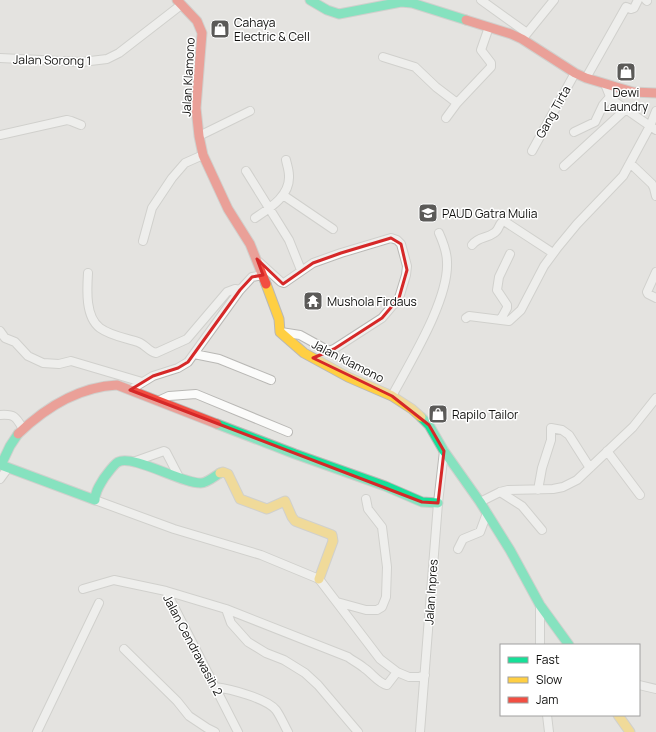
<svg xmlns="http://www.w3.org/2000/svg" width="656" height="732" viewBox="0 0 656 732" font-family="Manrope,sans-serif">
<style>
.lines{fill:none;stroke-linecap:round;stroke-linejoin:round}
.street-casing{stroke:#b9b8b5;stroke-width:10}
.fast-casing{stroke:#b9b8b5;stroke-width:11}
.slow-casing{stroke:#b9b8b5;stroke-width:11}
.jam-casing{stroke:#b9b8b5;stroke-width:11}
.street{stroke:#fbfbfa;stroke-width:8}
.fast{stroke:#16e098;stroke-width:9}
.slow{stroke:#ffcf43;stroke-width:9}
.jam{stroke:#f24e42;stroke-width:9}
.marked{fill:none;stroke:#d62828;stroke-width:3;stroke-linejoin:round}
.labels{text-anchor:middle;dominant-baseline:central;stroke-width:3;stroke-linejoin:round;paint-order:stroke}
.poi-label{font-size:12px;fill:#11110f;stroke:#fff;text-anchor:start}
.street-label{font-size:12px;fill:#11110f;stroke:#fff}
</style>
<rect width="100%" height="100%" fill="#e4e3e0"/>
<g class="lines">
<defs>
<path id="street" d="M481,0L527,33
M646,0L647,1
M524,37L554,0
M383,57L415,67L436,87L457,103
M0,58L82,62L107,59L119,53L181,5
M586,78L626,7L631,9L634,8L638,0
M656,111L650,126L656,130
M446,118L457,103L491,67V63L481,50L489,27
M574,132L595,122L603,105L610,97
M0,135L67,120L71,121L81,125
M199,136L250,111
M532,151L575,73
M630,163L652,184L654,188L656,196
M564,166L626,109
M246,171L289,240L301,270
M283,195L333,229
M255,218C270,208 290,196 289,176C289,170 287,165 286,160
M143,241L152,208L172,178L185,163L203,155
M472,245C479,236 486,239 494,233C500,230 498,223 504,221L553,253
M259,262L281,282L284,283L313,263L341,253L391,238L397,240L401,244L407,266L406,275L399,298L382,318L334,349L329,351L300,335L281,332
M656,272L647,292L648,294L656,298
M88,273C87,289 85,317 100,328C111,336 126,338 138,342C146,345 149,352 156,353L187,339L227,292L235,289L240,290
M466,318L469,316L509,321L521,310L544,266L558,247L577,224L623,176L650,126L611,99L605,84
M501,319L507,308V305L497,290L499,277L510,254
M0,331L5,338L15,342L28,356L43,363L59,364L71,361L142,382
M194,354L219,359L271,380
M130,390L153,376L178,368L188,362L240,290L252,277L263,275
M392,396C410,362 449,300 447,262C447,252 443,242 439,233
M158,401L169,396L196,394L288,432
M0,415C15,414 16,417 23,429
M607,451L640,495
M133,462L164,451L166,452L179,477
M0,479L8,468
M538,490L542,468L551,440V428L562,430L569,435L590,468
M500,492L522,506L542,530
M95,500L174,529L261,555L319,579L380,659L397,672L409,677H419L425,675
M480,502L500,492L508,490L553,489L563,487L577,480L633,427L656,398
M458,549L463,539L480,532L487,513
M83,589L114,580L166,591L238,732
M166,591L226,609L348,657C353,661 360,664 364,668C372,673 378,683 387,685L397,672
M337,602L366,610H377L382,607L386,597L387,567L382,527L368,509L366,499
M540,606V645
M226,609L231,623L248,642L266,653L284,660L305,673L318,685L358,732
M124,649L177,701L189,716L207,728L215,732
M639,685L656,689
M215,687C230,689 266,698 276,710C281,717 284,725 288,732
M547,715L549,732
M37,732L99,603
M420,732L438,503L444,451"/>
<path id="fast" d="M310,0L327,10L339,14L401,2L412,3L466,20
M421,417L429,425L444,451L480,502L510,550L540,605L569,645
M217,424L295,454L385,486L422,502L438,503
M18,434L10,446L1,465L95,500C95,491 100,485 104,478C108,473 113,465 118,462C133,454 183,484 201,483C207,483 215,476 220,473"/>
<path id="slow" d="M266,284L279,319L280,332L304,353L348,377L392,396L412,409L421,417
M220,473L223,472L228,474L240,499L267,509L285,501L292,517L295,521L332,535L333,541L319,579
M618,715L630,732"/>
<path id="jam" d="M177,0L197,21L202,33L196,108L199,136L203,155L228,209L250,244L266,284
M466,20L511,34L522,39L575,73L586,78L633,92L656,93
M18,434C46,407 78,387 117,385L217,424"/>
</defs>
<use href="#street" class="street-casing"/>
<use href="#fast" class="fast-casing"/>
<use href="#slow" class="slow-casing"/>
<use href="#jam" class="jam-casing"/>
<use href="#street" class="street"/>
<use href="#fast" class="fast"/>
<use href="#slow" class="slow"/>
<use href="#jam" class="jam"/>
</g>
<path d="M0 0H656V732H0ZM391,238L401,244L407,270L399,298L382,318L334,349L313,358L392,396L429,425L444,451L438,503L422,502L130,390L153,376L178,368L188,362L240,290L252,277L263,275L257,259L283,284L313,263L341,253Z" fill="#e4e3e0" fill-opacity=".55" fill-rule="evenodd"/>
<path class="marked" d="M391,238L401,244L407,270L399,298L382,318L334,349L313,358L392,396L429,425L444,451L438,503L422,502L130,390L153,376L178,368L188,362L240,290L252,277L263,275L257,259L283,284L313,263L341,253Z"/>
<defs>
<symbol id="shop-square" viewBox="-11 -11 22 22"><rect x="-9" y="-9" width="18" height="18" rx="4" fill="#5b5a58" stroke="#fff"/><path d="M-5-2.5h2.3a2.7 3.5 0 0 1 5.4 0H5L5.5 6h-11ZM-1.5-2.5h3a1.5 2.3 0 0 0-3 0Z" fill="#fff"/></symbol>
<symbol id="school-square" viewBox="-11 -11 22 22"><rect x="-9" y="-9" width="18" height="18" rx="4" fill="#5b5a58" stroke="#fff"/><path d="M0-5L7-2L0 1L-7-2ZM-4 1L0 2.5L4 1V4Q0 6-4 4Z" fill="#fff"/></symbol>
<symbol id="temple-square" viewBox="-11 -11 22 22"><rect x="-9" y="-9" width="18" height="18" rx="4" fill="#5b5a58" stroke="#fff"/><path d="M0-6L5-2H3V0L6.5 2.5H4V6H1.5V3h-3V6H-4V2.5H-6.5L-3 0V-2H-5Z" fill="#fff"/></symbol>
</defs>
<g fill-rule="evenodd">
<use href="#shop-square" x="209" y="18" width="22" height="22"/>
<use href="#shop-square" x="615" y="61" width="22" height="22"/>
<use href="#school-square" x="417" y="202" width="22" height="22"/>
<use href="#temple-square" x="302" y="290" width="22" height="22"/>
<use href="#shop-square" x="427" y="403" width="22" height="22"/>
</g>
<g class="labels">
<g class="poi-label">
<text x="234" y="22">Cahaya<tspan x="234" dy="14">Electric &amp; Cell</tspan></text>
<text x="626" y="92" text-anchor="middle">Dewi<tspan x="626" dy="14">Laundry</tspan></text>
<text x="442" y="213">PAUD Gatra Mulia</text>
<text x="327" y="301">Mushola Firdaus</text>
<text x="452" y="414">Rapilo Tailor</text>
</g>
<g class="street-label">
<text transform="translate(52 60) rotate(1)">Jalan Sorong 1</text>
<text transform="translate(188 77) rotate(-87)">Jalan Klamono</text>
<text transform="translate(553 112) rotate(-61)">Gang Tirta</text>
<text transform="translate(348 361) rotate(27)">Jalan Klamono</text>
<text transform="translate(431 592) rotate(-86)">Jalan Inpres</text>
<text transform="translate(193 645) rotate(62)">Jalan Cendrawasih 2</text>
</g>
</g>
<rect x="500" y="644" width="140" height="72" fill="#ffffff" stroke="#a0a09f"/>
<rect x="508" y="657" width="20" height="6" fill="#16e098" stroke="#a0a09f"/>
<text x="536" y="664" font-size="12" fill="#11110f">Fast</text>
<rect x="508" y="677" width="20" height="6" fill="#ffcf43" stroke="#a0a09f"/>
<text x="536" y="684" font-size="12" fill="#11110f">Slow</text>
<rect x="508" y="697" width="20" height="6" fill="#f24e42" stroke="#a0a09f"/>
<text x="536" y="704" font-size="12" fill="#11110f">Jam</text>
</svg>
